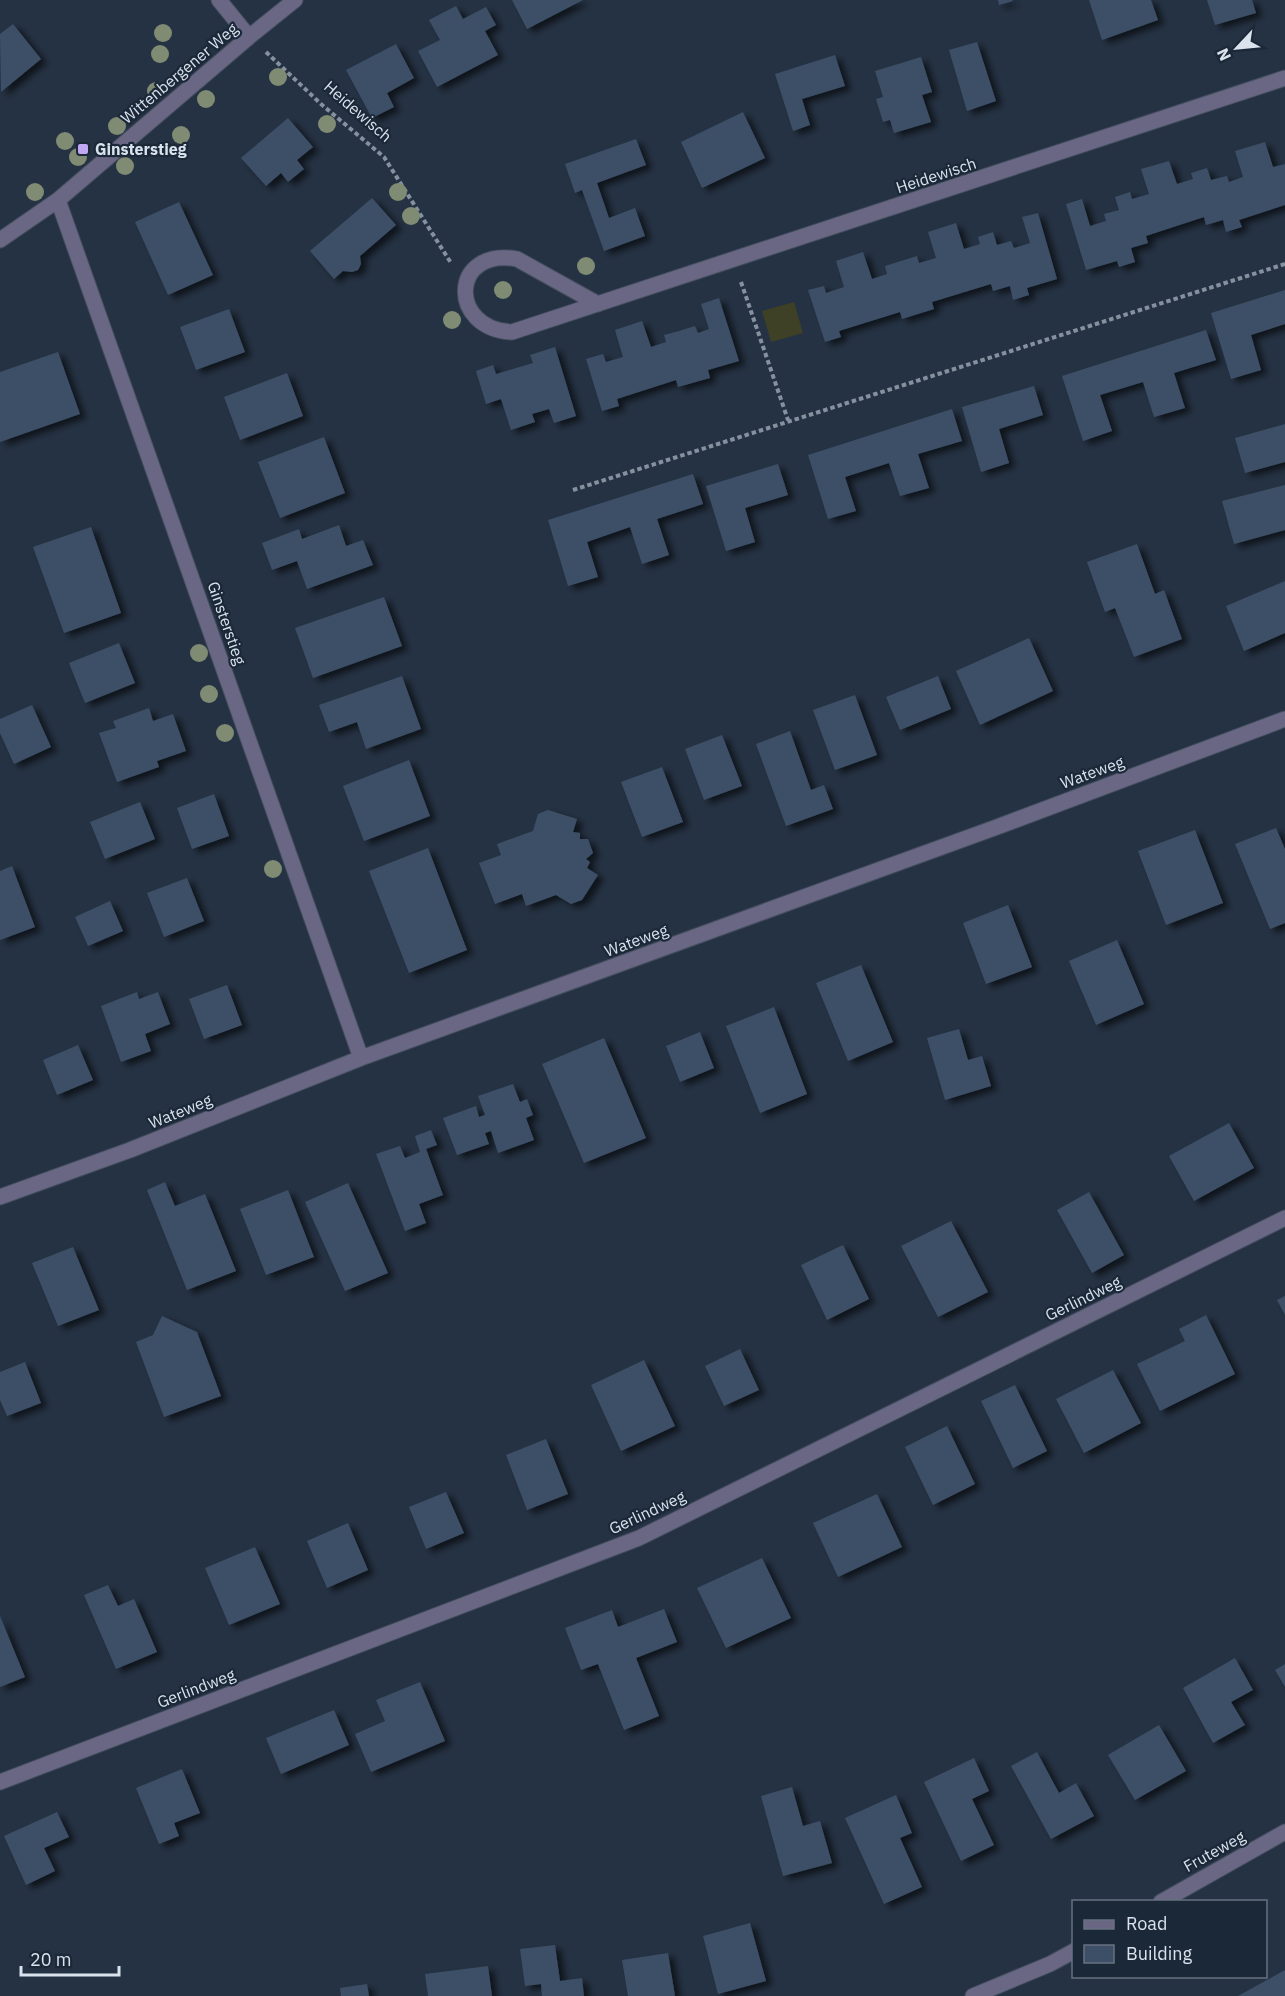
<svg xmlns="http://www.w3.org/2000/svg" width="1285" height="1996" viewBox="0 0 1285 1996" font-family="'IBM Plex Sans',sans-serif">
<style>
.green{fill:#3e4125}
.building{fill:#3d4f66;filter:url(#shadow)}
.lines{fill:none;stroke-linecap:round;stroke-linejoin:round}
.minor-casing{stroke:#424e5e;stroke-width:17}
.path{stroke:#86919f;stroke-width:4;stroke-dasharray:4.5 3;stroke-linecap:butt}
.minor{stroke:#6a6785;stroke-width:15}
.tree{fill:#808b73}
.poi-dot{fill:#c1a8f3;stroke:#1b2838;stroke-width:2}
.labels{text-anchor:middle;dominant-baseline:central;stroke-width:4.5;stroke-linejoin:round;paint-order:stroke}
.street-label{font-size:16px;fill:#d9e2ed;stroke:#1b2838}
.poi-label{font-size:16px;font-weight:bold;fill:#d9e2ed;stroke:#1b2838;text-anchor:start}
</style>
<defs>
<filter id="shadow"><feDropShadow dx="6" dy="4" stdDeviation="3" flood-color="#0009"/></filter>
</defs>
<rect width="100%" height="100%" fill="#253243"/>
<path class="green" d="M794,302L803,333L771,342L762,311Z"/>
<path class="building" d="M512,0H583L527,29Z
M998,0H1012L1013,1L999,5Z
M1089,0H1151L1158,20L1102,40Z
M1207,0H1252L1256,13L1215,25Z
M456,6L463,19L486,7L496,25L485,31L498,55L437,87L418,51L440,40L429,20Z
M13,24L41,59L1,92L0,34Z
M977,42L996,101L967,111L949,50Z
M396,44L414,78L387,93L394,107L372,118L346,70Z
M835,55L845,86L802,99L810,125L793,131L775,74Z
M921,57L932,92L922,95L931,122L894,133L890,120L883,122L876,99L883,97L875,71Z
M743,112L765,158L702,188L681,142Z
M288,118L313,147L297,160L304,169L288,182L281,173L266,186L241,158Z
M636,139L646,165L597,183L609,218L635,208L645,236L604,251L582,190L575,193L565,164Z
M1265,142L1273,167L1285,164V205L1239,220L1242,227L1226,232L1223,220L1206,225L1204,217L1146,236L1148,243L1131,248L1135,262L1119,267L1117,261L1086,270L1066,204L1082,199L1090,226L1106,221L1104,214L1119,210L1115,197L1130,192L1132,199L1149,194L1141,169L1169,161L1177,184L1193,179L1191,173L1207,168L1211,180L1227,176L1229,182L1243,177L1235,151Z
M372,198L396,225L360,256L361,264L358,270L352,272L343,271L334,279L310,251Z
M179,202L213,275L168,295L135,222Z
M1038,213L1057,279L1027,288L1029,295L1013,300L1010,286L993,291L991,284L932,302L934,309L902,319L900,312L839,331L841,337L825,342L808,290L824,286L826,293L844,287L836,261L863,252L872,279L887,274L885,266L917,256L919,263L936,258L928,232L956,223L964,249L980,244L978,237L993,232L997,245L1011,241L1014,248L1030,243L1022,217Z
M1285,290V324L1251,335L1261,370L1231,379L1211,313Z
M719,298L739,361L708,370L710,378L678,387L676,380L617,399L619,406L602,411L586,359L603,354L606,362L623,357L615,330L642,321L651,347L666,342L664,335L679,331L695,326L698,333L709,329L701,304Z
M229,309L245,352L196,370L180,327Z
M1206,330L1216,360L1174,373L1185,408L1154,417L1143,382L1100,395L1112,431L1083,441L1062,376Z
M555,347L576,416L554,423L549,409L532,414L535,422L511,430L501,399L486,404L476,371L493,365L496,374L533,363L530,355Z
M58,352L80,414L0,442V372Z
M287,373L303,416L240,440L224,397Z
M1034,386L1043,415L999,429L1009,463L981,472L962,407Z
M952,409L962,441L918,454L929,488L900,496L889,463L845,477L856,511L828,519L808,455Z
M1285,424V462L1245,473L1235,438Z
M324,437L345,493L280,518L258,462Z
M778,464L788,495L745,508L755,542L726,551L706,486Z
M693,474L703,504L657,519L669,555L642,564L630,527L587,542L598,577L568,586L548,520Z
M1285,485V530L1234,544L1222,501Z
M339,525L346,546L363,540L373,565L307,589L297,561L272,570L262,543L299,529L302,539Z
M91,527L121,613L64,633L33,547Z
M1137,544L1155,594L1164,590L1182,639L1134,657L1115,608L1105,612L1087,562Z
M1285,581V633L1244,651L1226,606Z
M384,597L402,646L313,678L295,628Z
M1029,638L1053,691L980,725L956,671Z
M119,643L135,683L85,703L69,663Z
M402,676L421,729L366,749L357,722L329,732L319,705Z
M938,676L951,709L900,730L886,697Z
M855,695L877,755L835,770L813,710Z
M32,705L51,747L14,764L0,733V719Z
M149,708L153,721L173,714L186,751L157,761L159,767L117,782L99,733L116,728L113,721Z
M790,731L811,790L824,785L833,809L786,826L756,744Z
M722,735L742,786L704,800L685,749Z
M409,760L430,816L364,841L343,786Z
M662,767L683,822L642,837L621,782Z
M214,794L229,836L192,849L177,808Z
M140,802L155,839L105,859L90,822Z
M548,810L577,819L573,832L580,833V839H588L593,853L586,859L590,862L587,868L598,875L582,900L571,904L556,895L526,906L522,894L495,904L479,863L501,855L497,844L533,831L538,814Z
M1276,828L1285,849V923L1270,929L1235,844Z
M1195,830L1223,903L1166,925L1138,851Z
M428,848L467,950L409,973L369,871Z
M12,866L35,927L0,940V871Z
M187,878L204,921L164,937L147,893Z
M110,901L123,931L88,946L75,917Z
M1008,905L1032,967L986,984L963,923Z
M1117,940L1144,1004L1096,1025L1069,961Z
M861,965L893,1042L848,1061L816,983Z
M227,985L242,1025L204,1039L189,999Z
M137,992L139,999L158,992L170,1024L145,1034L151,1051L121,1062L101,1006Z
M774,1007L807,1094L760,1113L726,1026Z
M959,1029L968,1060L982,1056L991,1086L945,1100L927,1038Z
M700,1032L714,1068L680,1082L666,1046Z
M604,1038L646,1138L584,1163L542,1064Z
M78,1045L93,1080L57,1095L43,1060Z
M513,1084L520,1102L527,1099L533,1115L526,1118L534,1140L498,1153L491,1131L485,1133L489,1144L457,1155L443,1118L476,1106L479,1117L485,1115L478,1096Z
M1229,1123L1254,1168L1194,1201L1169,1156Z
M431,1130L437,1145L426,1149L443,1195L419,1204L426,1223L405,1231L376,1154L400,1146L405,1158L420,1152L415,1136Z
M165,1182L175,1206L205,1194L236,1271L187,1290L147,1190Z
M348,1183L388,1273L345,1291L305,1202Z
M288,1190L314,1257L266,1275L240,1209Z
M1089,1192L1124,1255L1092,1273L1057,1210Z
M951,1221L988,1292L938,1317L901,1246Z
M843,1245L869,1299L827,1320L801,1265Z
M73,1247L99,1310L58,1326L32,1263Z
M1285,1296V1315L1277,1300Z
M1206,1315L1235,1374L1160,1411L1137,1364L1185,1341L1179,1329Z
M162,1316L197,1332L221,1396L164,1417L136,1342L153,1335Z
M740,1349L759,1390L724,1406L705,1366Z
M644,1360L675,1426L621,1451L591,1385Z
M25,1362L41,1403L7,1416L0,1400V1372Z
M1113,1370L1141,1423L1084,1453L1056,1399Z
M1015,1385L1047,1451L1013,1468L981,1401Z
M947,1426L975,1484L933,1505L905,1447Z
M546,1439L568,1494L527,1510L506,1455Z
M446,1492L464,1533L426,1549L409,1507Z
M877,1494L902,1547L838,1577L813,1523Z
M348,1523L368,1570L327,1588L307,1541Z
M255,1547L280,1604L229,1625L205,1568Z
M762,1558L791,1618L726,1648L697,1588Z
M108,1585L118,1606L134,1599L157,1652L116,1669L84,1595Z
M664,1609L677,1642L636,1658L659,1716L624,1730L598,1664L581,1670L565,1628L612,1610L618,1627Z
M0,1616L25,1677L0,1687Z
M1235,1658L1253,1690L1231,1702L1245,1725L1213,1743L1183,1688Z
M1285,1664V1687L1275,1670Z
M420,1682L445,1741L371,1772L355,1734L385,1721L376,1700Z
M334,1710L349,1745L281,1774L266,1738Z
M1159,1725L1186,1771L1135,1800L1108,1755Z
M1037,1752L1059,1793L1076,1783L1094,1816L1051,1839L1011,1766Z
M974,1758L989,1791L972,1799L994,1845L961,1861L924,1782Z
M182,1769L200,1813L174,1823L179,1836L159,1844L136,1788Z
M792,1787L803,1826L820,1821L832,1863L783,1876L761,1796Z
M896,1795L912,1833L900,1838L922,1887L884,1904L845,1818Z
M57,1812L69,1837L44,1848L55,1871L26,1885L4,1836Z
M750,1923L766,1981L718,1994L703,1936Z
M555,1945L560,1981L582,1978L584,1996H542L541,1984L525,1986L520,1949Z
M668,1953L675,1996H628L622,1960Z
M488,1966L492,1996H428L425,1974Z
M1285,1970V1996H1238Z
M367,1984L369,1996H341L340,1988Z"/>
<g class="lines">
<defs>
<path id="minor" d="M219,0L249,37
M58,200L361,1058
M0,240L58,200L249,37L295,0
M598,304L517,259C450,247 448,329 512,332L1285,78
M0,1197L130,1150L361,1058L997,827L1285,719
M0,1782L639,1538L1285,1218
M1161,1902L1285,1832
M973,1996L1050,1964L1074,1951"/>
</defs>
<use href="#minor" class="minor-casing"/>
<path class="path" d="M266,52L321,104L384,157L451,263
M741,282L788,420
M573,490L1285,264"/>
<use href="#minor" class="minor"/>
</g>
<g class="tree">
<circle cx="163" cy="33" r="9"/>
<circle cx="160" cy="54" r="9"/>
<circle cx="278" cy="77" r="9"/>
<circle cx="156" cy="91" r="9"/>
<circle cx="206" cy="99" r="9"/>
<circle cx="327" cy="124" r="9"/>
<circle cx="117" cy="126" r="9"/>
<circle cx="181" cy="135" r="9"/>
<circle cx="65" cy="141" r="9"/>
<circle cx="78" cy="157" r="9"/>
<circle cx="125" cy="166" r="9"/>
<circle cx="35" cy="192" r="9"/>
<circle cx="398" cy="192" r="9"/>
<circle cx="411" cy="216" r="9"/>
<circle cx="586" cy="266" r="9"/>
<circle cx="503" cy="290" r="9"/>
<circle cx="452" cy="320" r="9"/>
<circle cx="199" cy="653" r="9"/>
<circle cx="209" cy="694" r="9"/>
<circle cx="225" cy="733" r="9"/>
<circle cx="273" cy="869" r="9"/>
</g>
<rect class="poi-dot" x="77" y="143" width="12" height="12" rx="3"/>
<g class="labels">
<g class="street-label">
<text transform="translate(179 73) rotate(-40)">Wittenbergener Weg</text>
<text transform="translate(358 111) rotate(41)">Heidewisch</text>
<text transform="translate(936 175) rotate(-18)">Heidewisch</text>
<text transform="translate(227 623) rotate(71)">Ginsterstieg</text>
<text transform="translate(1092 772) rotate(-20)">Wateweg</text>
<text transform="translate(636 940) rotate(-20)">Wateweg</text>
<text transform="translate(180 1111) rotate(-22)">Wateweg</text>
<text transform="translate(1083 1298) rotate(-26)">Gerlindweg</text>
<text transform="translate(647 1512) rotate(-25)">Gerlindweg</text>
<text transform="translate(196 1688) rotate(-21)">Gerlindweg</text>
<text transform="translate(1214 1851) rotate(-29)">Fruteweg</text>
</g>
<g class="poi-label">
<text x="95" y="149">Ginsterstieg</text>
</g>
</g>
<rect x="1072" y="1900" width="195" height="78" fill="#1b2838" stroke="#677280" stroke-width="1.5"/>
<rect x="1084" y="1920" width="30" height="9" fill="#6a6785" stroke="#677280" stroke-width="1.5"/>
<text x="1126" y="1930" font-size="18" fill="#d9e2ed">Road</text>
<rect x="1084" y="1945" width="30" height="18" fill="#3d4f66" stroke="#677280" stroke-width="1.5"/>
<text x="1126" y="1960" font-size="18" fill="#d9e2ed">Building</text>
<g transform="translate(1237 48) rotate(244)" stroke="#1b2838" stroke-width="4.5" paint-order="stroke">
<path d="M0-4.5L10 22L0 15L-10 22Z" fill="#d9e2ed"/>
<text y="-9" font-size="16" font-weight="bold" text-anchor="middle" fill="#d9e2ed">N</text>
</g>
<path d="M21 1966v9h98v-9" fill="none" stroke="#d9e2ed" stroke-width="3"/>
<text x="30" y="1966" font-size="18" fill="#d9e2ed" stroke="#1b2838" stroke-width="4.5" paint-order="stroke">20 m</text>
</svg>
